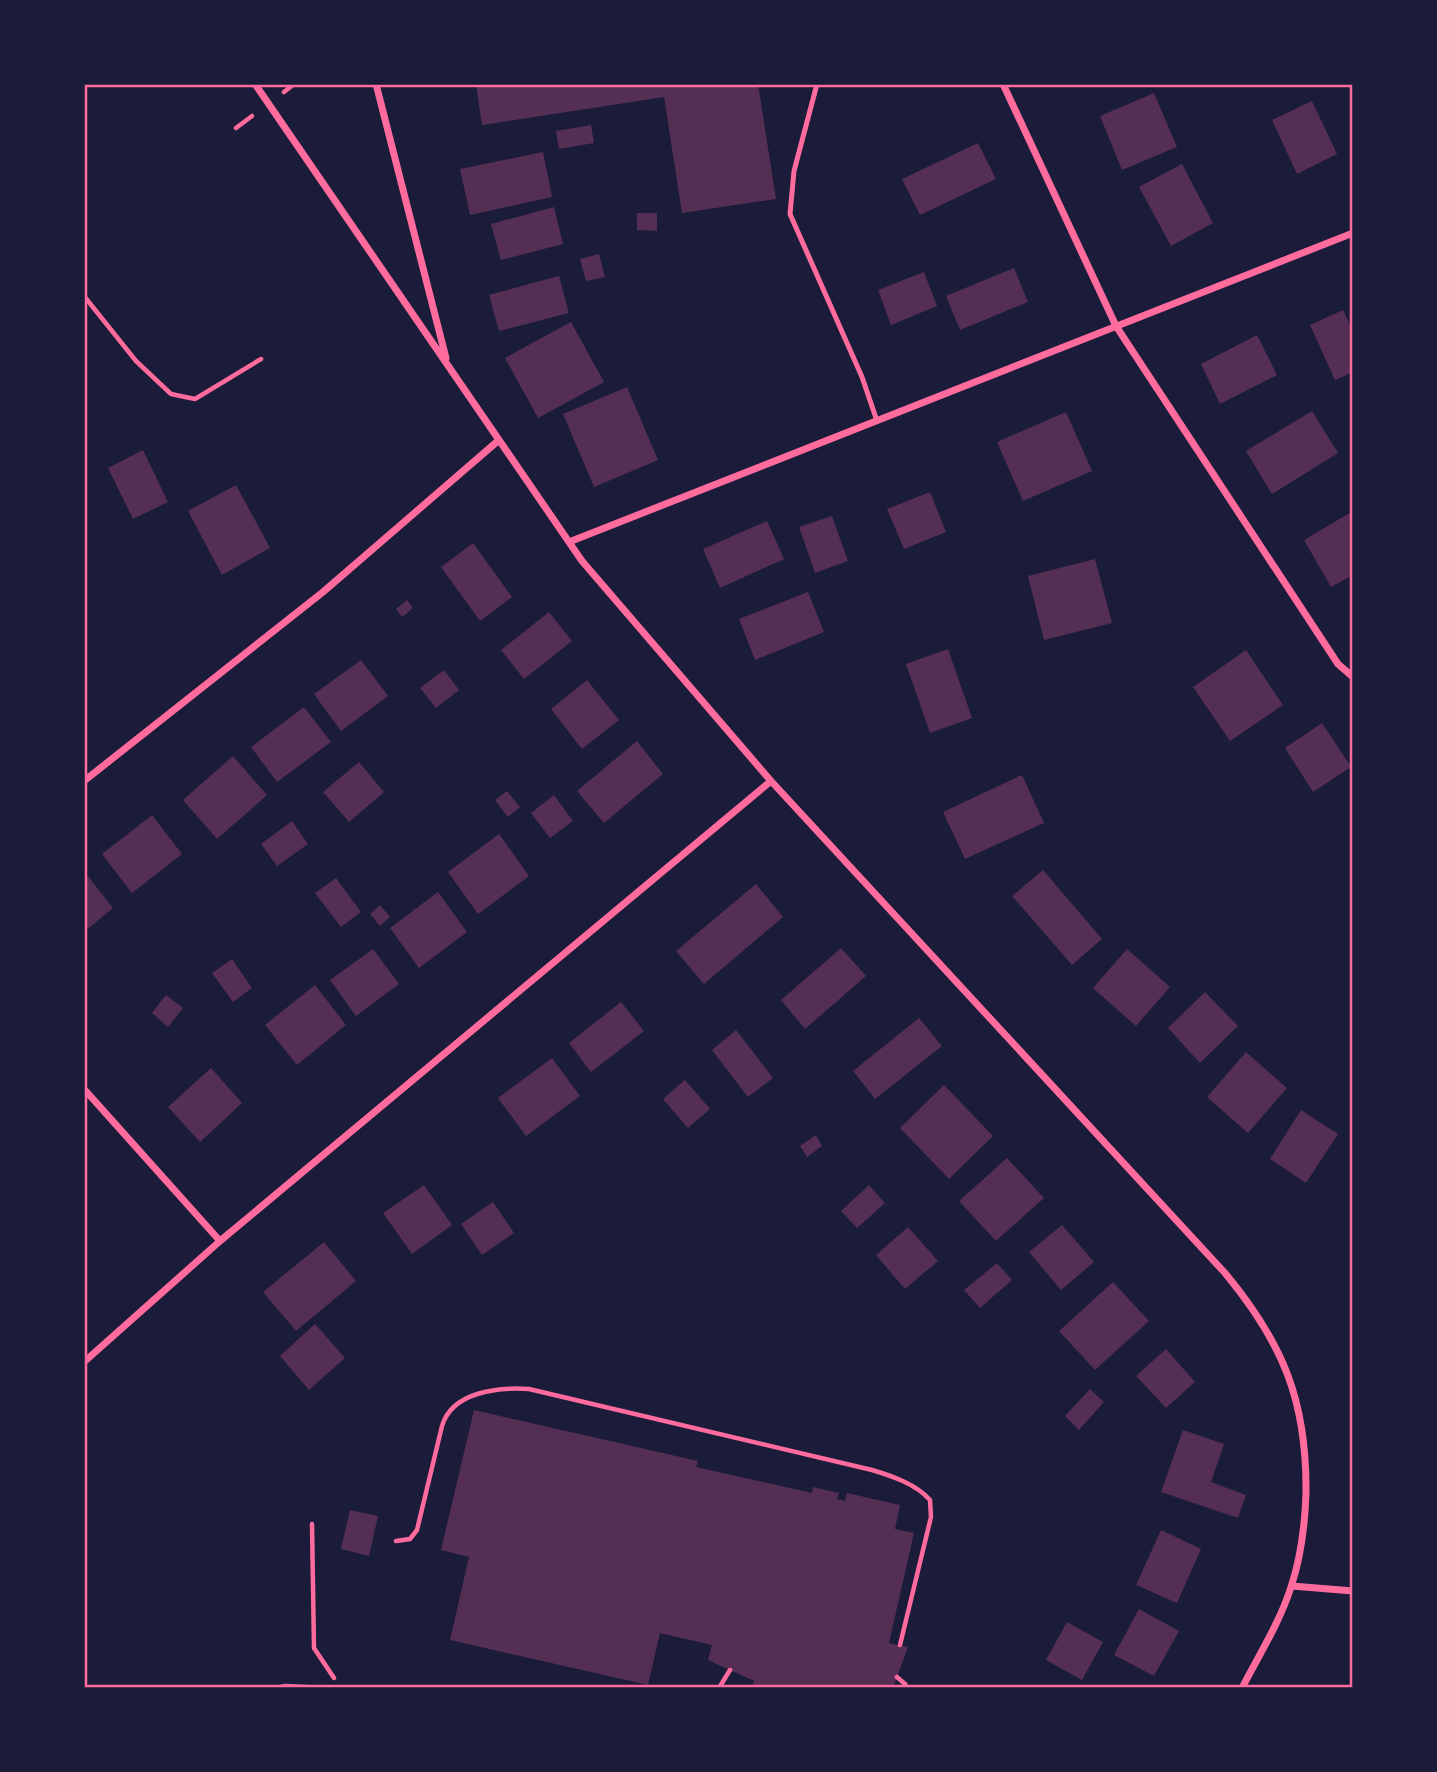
<svg xmlns="http://www.w3.org/2000/svg" width="1437" height="1772" viewBox="0 0 1437 1772" font-family="'Sofia Sans Condensed',sans-serif">
<style>
.building{fill:#542f53}
.lines{fill:none;stroke-linecap:round;stroke-linejoin:round}
.path{stroke:#ff6b9d;stroke-width:4.5}
.service{stroke:#ff6b9d;stroke-width:5}
.minor{stroke:#ff6b9d;stroke-width:7}
.neatline{fill:none;stroke:#ff6b9d;stroke-width:2.5}
</style>
<rect width="100%" height="100%" fill="#1b1b3a"/>
<path class="building" d="M476,84H758L776,199L682,213L664,97L482,125Z
M1154,93L1177,147L1122,170L1100,116Z
M1312,101L1337,154L1297,174L1272,120Z
M591,125L594,143L559,149L556,131Z
M978,143L996,179L920,215L902,179Z
M543,152L552,197L470,215L460,169Z
M1182,164L1213,223L1171,246L1139,187Z
M554,207L563,244L501,260L491,224Z
M637,213H657V231L637,230Z
M599,254L605,277L586,281L580,259Z
M1014,268L1028,302L960,330L946,296Z
M924,272L937,306L891,325L878,290Z
M559,276L569,313L499,331L489,295Z
M1343,310L1353,331V372L1335,380L1310,325Z
M571,322L604,382L538,418L505,358Z
M1257,335L1277,375L1220,404L1201,364Z
M627,387L658,460L594,487L563,414Z
M1312,411L1338,453L1272,494L1246,451Z
M1066,412L1092,471L1023,501L997,442Z
M143,450L168,502L133,519L108,468Z
M236,485L270,548L222,575L188,511Z
M930,492L946,532L904,549L887,509Z
M1353,511V575L1331,587L1304,540Z
M832,516L848,561L815,573L799,527Z
M767,521L784,559L720,588L703,549Z
M473,543L512,597L480,621L441,567Z
M1095,559L1112,623L1044,640L1028,576Z
M808,592L824,632L755,660L739,619Z
M407,600L413,608L402,617L396,609Z
M549,612L572,641L524,679L501,650Z
M948,649L972,718L930,733L906,664Z
M1246,650L1283,705L1230,741L1193,687Z
M361,660L388,696L341,731L314,694Z
M444,670L459,690L436,708L420,688Z
M587,680L619,720L582,749L551,709Z
M304,707L331,742L277,782L251,747Z
M1322,723L1351,767L1313,792L1285,748Z
M637,741L663,774L604,823L577,791Z
M233,756L267,795L217,839L183,800Z
M359,762L384,792L349,822L323,792Z
M1022,775L1044,823L965,859L943,812Z
M507,791L520,807L508,817L495,800Z
M554,795L573,821L550,838L531,813Z
M152,815L182,854L132,893L102,854Z
M292,821L308,844L277,866L261,844Z
M499,834L529,876L478,914L448,872Z
M1043,870L1102,939L1072,965L1012,896Z
M87,875L113,908L84,932V878Z
M336,878L361,912L341,927L315,893Z
M756,884L783,917L704,984L676,951Z
M438,892L467,932L419,968L390,928Z
M380,905L390,917L380,926L370,914Z
M841,948L866,976L805,1029L781,1000Z
M373,949L399,984L356,1016L330,980Z
M1127,949L1170,987L1136,1026L1093,988Z
M232,959L252,988L233,1002L212,973Z
M315,985L346,1025L297,1065L265,1025Z
M1205,992L1238,1026L1200,1063L1168,1028Z
M166,995L183,1008L168,1027L152,1013Z
M621,1002L644,1031L591,1072L569,1043Z
M919,1018L942,1046L875,1099L853,1071Z
M736,1030L773,1078L748,1097L712,1050Z
M1246,1052L1287,1088L1248,1133L1207,1097Z
M552,1058L580,1096L526,1136L498,1098Z
M211,1068L242,1103L200,1142L168,1107Z
M685,1080L710,1109L688,1128L663,1099Z
M944,1085L993,1136L949,1179L900,1128Z
M1301,1110L1338,1134L1306,1183L1270,1159Z
M816,1135L822,1146L807,1157L800,1146Z
M1007,1158L1044,1198L996,1241L959,1201Z
M424,1185L452,1225L412,1254L383,1213Z
M869,1185L885,1203L857,1228L841,1211Z
M493,1202L514,1233L482,1255L461,1224Z
M1062,1225L1094,1262L1061,1290L1029,1252Z
M908,1227L938,1261L905,1289L876,1255Z
M324,1242L356,1281L296,1331L263,1292Z
M997,1263L1012,1280L980,1308L964,1290Z
M1113,1282L1149,1321L1095,1370L1059,1331Z
M315,1324L345,1358L309,1390L280,1356Z
M1166,1349L1195,1382L1166,1408L1136,1376Z
M1090,1389L1104,1402L1079,1430L1065,1416Z
M474,1410L698,1461L696,1467L812,1493L813,1487L839,1493L837,1499L845,1501L847,1493L900,1505L895,1529L914,1533L889,1643L908,1647L893,1688H752L754,1681L708,1660L712,1645L660,1633L648,1685L450,1640L469,1557L441,1550Z
M1183,1430L1224,1444L1211,1482L1246,1495L1238,1518L1161,1492Z
M350,1510L378,1516L369,1556L341,1549Z
M1161,1530L1201,1549L1177,1603L1136,1585Z
M1139,1609L1179,1631L1154,1676L1114,1655Z
M1067,1622L1103,1642L1082,1680L1046,1660Z"/>
<g class="lines">
<path class="path" d="M284,92L294,84
M236,128L252,116
M84,296L136,361L171,394L195,399L261,359
M312,1524L314,1648L334,1678
M396,1541L410,1539L417,1530L442,1426C452,1392 497,1387 529,1389L872,1470C892,1476 916,1484 930,1500L931,1517L900,1645
M897,1677L905,1684L907,1688
M277,1688L285,1686L325,1688
M719,1688L730,1670"/>
<path class="service" d="M817,84L794,171L790,214L862,377L877,421"/>
<path class="minor" d="M255,84L582,561L771,781L1225,1273C1283,1343 1307,1401 1306,1493C1305,1524 1301,1557 1291,1587C1280,1622 1259,1655 1242,1688
M376,84L446,358
M1003,84L1116,326L1338,664L1353,677
M569,542L1353,233
M84,781L323,592L499,440
M84,1089L220,1241
M84,1362L220,1241L771,781
M1292,1586L1353,1591"/>
</g>
<rect width="1437" height="1772" fill="none" stroke="#1b1b3a" stroke-width="172"/>
<rect x="86" y="86" width="1265" height="1600" class="neatline"/>
</svg>
